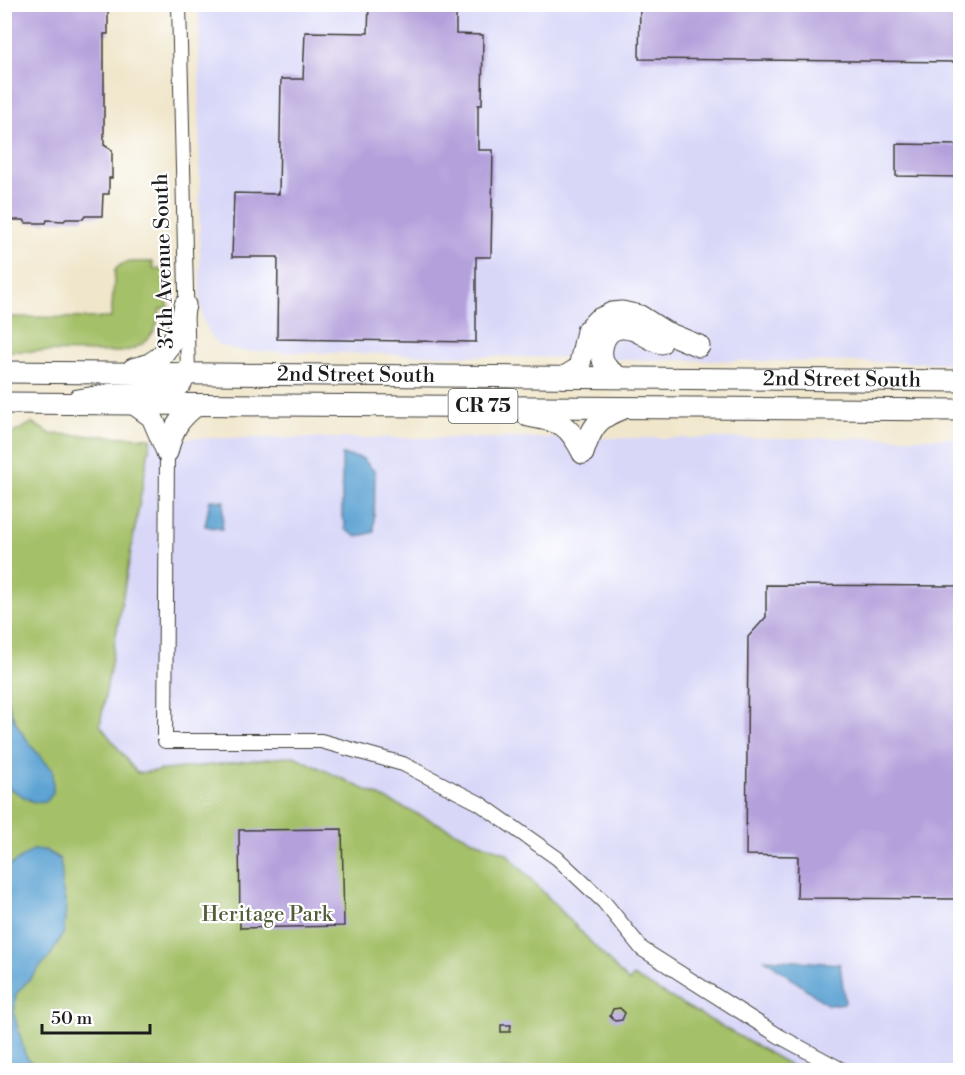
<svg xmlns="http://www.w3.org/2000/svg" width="965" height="1075" viewBox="0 0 965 1075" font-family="'Libre Bodoni',serif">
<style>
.built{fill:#d8d7f8}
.green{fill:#a4c067;stroke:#606e42;stroke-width:1.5}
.water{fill:#5da3d3;stroke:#3c6078;stroke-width:1.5}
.building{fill:#b4a0db}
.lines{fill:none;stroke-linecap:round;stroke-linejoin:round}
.minor-casing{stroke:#3c3a36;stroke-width:16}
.primary-casing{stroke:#3c3a36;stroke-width:23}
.minor{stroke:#fff;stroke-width:14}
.primary{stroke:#fff;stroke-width:21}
.labels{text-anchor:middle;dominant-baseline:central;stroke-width:4.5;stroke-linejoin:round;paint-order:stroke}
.shield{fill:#fff;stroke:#606060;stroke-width:1.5}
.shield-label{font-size:20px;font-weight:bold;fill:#1c1c1c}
.street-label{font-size:21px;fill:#1c1c1c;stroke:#fff}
.park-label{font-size:21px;fill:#525e3a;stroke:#fff}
</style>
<rect width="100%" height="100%" fill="#fff"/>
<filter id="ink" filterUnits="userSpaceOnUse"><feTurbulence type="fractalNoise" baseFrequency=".0167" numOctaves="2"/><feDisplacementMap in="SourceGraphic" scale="12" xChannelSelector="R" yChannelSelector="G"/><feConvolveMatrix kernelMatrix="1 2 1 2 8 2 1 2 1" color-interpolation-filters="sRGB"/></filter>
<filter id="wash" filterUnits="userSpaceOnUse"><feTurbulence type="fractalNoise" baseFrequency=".008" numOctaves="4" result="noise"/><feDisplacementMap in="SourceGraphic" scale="24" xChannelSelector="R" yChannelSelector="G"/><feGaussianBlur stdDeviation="1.35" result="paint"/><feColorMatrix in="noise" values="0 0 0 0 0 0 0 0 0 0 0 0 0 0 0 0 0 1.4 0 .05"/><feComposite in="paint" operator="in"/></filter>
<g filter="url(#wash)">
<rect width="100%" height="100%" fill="#f0e6cb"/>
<path class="built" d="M199,5H960V363L666,360L242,351L219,345L212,337L203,321L200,296Z
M151,438H960V1070H769L660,1014L506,853L475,841L294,756L137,773L100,725Z"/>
<path class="green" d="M153,262V268L167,271L168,309H160C158,333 145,348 121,352L5,351V317L111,318L115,270C124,259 139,262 153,262Z
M32,423L51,434L151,438L100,725L137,773L294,756L475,841L506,853L629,982L633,976L799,1070H5L4,431L13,433Z"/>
<path class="water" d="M342,455L362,458L375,472L374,532L357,537L345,529V522L342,518Z
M210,500L224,501L222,529L205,526Z
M5,645C16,661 5,678 7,695C9,721 35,752 53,770V793L47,801L33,802L5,786Z
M33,850H45L60,859L62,873V888L66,905L64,932L50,956L16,994L14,1014L25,1054L36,1070H5V869Z
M765,959L840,964L845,1003L828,1005Z"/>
<g id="blocks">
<path class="building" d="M4,4H108V34H104V145L112,150V178H109V194H103L102,216H85L83,219H66L64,221L47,220L46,223H26L24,220H5Z
M369,4L456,5V34L483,35L482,105H478V150H493L491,257H476V342L277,339L278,257H232L234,193L279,194L281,79H303L305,32L368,33Z
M640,4H959L958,62L639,59Z
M896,144L960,145V177L896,176Z
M766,585L960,586V899L797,898L798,856L746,855L748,637L766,617Z
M342,829L344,926L240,928L239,830Z
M620,1008L625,1013L622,1020L615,1021L610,1016L613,1009Z
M501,1025H511L510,1032H501Z"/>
</g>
</g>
<g filter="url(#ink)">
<use href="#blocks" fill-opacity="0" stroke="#3c3a36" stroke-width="1.5"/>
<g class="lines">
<defs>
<path id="minor" d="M76,397L110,391L180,389C186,385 187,380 188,373L179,4
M167,452L165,741H321L403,764L479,803L557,858L604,902L642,949L779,1036L842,1070"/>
<g id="primary">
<path d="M133,369C139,367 146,366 151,363C171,352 181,326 185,305"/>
<path id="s1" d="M4,372L960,381"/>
<path d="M564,377L579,368L587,331L597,320L612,313L622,312L640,316L665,332L699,346"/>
<path d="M619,377C616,375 611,372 608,369C596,356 602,329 621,328C637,327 647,339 661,343"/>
<path d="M4,403L960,410"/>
<path d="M134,404L152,417L167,452"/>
<path d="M528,416C561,422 567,422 583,453"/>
<path d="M167,452C173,429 178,419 197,405"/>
<path d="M583,453C591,429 597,417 622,409"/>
</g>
</defs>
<use href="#minor" class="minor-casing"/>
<use href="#primary" class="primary-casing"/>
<use href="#minor" class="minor"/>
<use href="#primary" class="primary"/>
</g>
</g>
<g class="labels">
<rect class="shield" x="448.5" y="389" width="69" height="34" rx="4.5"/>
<g class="shield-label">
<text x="483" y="406">CR 75</text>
</g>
<g class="street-label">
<text transform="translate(164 261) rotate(-92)">37th Avenue South</text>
<text stroke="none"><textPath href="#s1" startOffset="352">2nd Street South</textPath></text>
<text stroke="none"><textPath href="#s1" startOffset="838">2nd Street South</textPath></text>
</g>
<g class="park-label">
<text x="267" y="915">Heritage Park</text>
</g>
</g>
<rect width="965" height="1075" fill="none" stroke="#fff" stroke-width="24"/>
<path d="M42 1024v9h108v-9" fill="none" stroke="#1c1c1c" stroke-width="3"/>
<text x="51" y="1024" font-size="18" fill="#1c1c1c" stroke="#ffffff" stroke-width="4.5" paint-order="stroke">50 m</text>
</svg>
